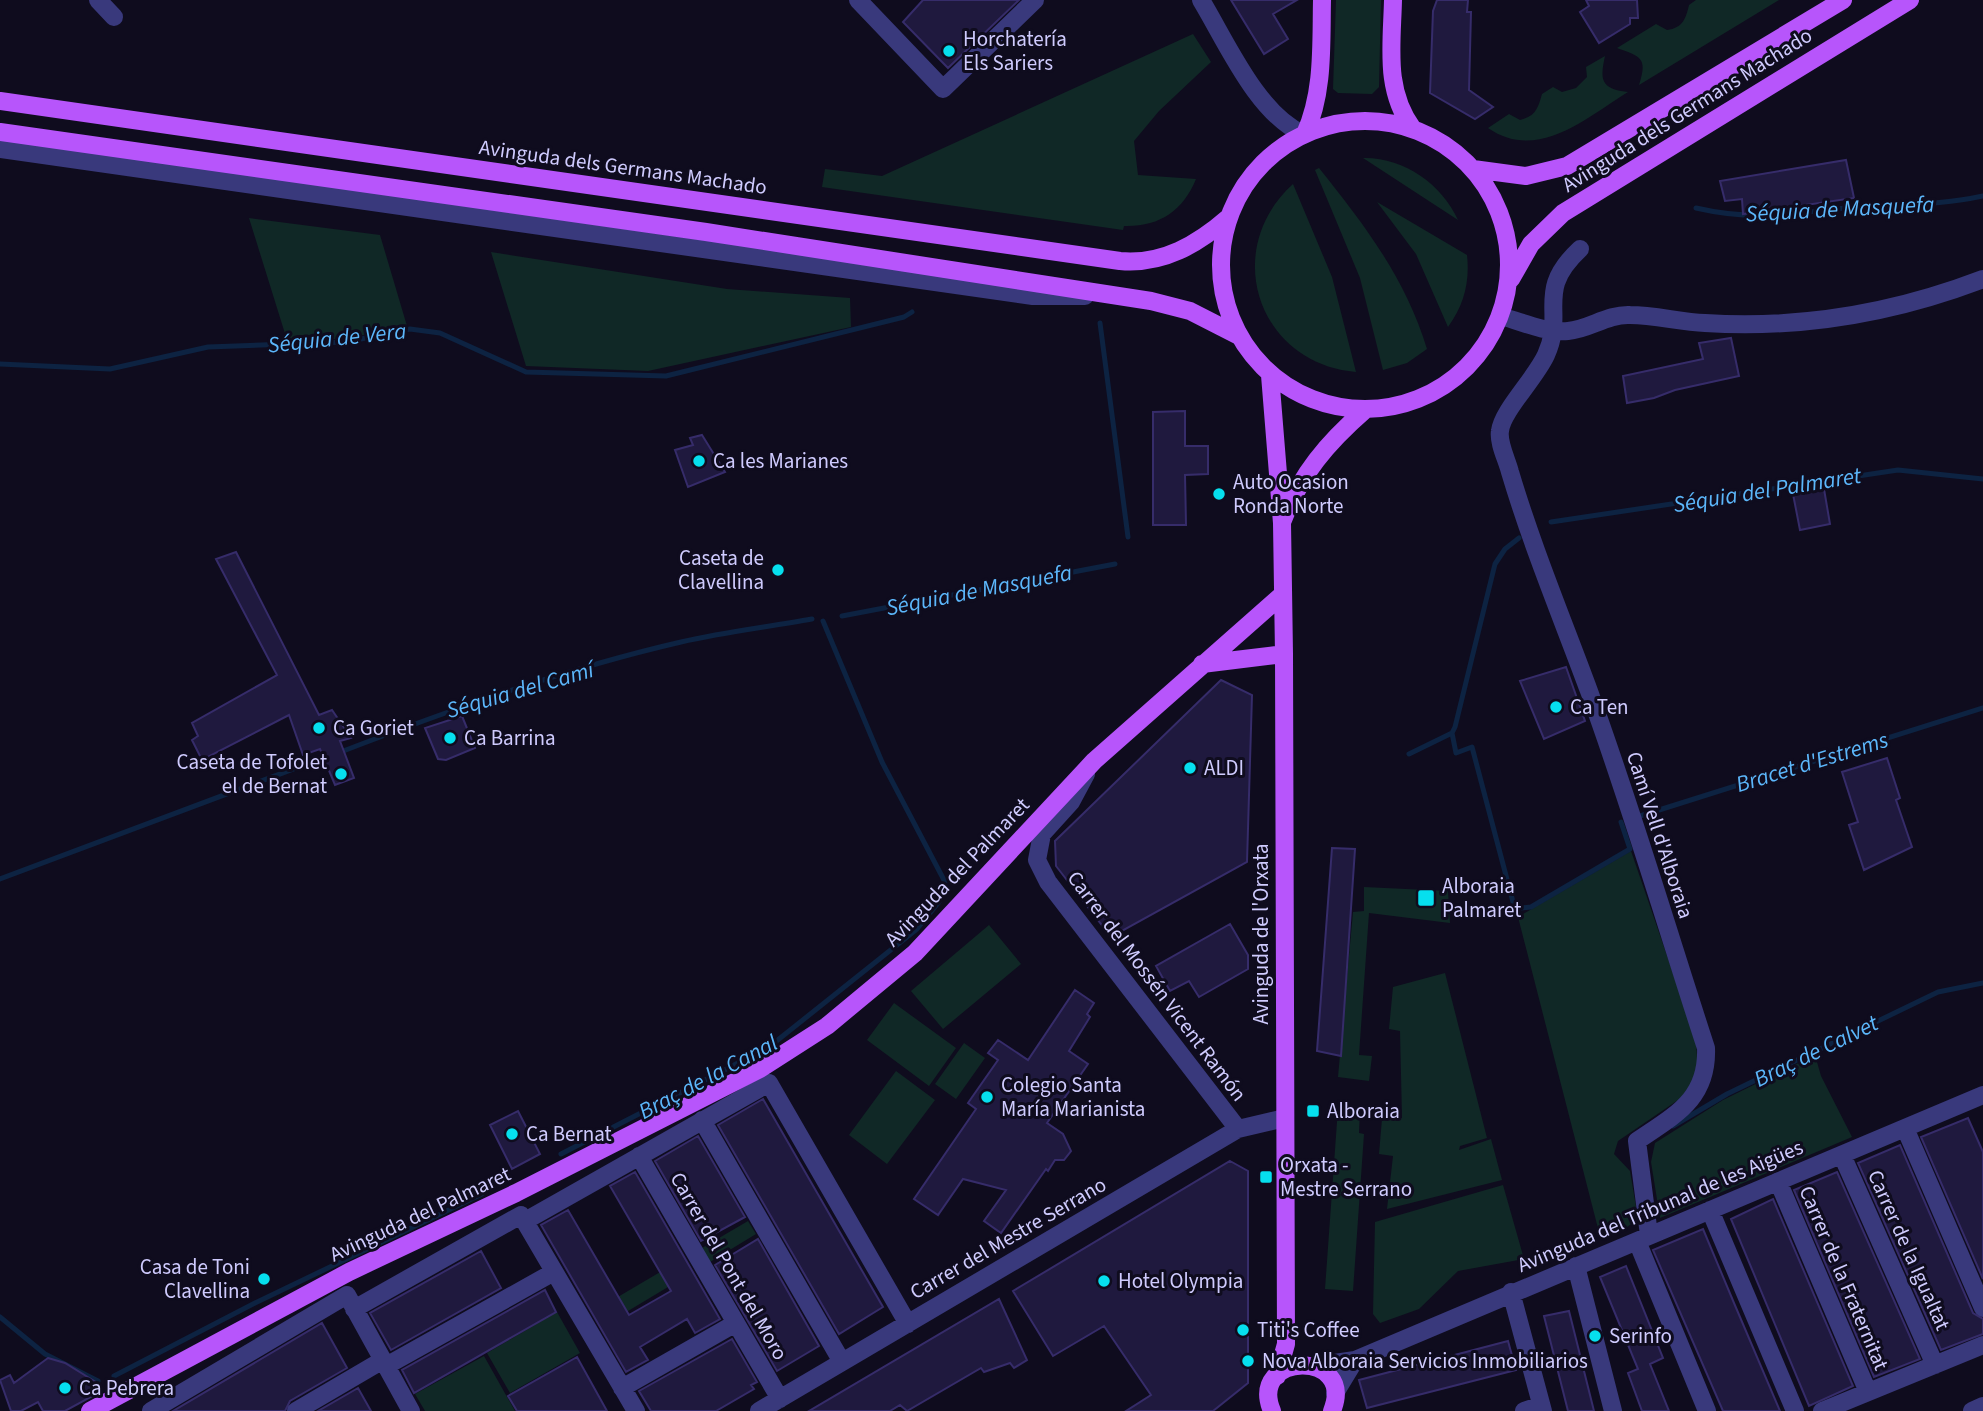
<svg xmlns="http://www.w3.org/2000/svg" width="1983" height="1411" viewBox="0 0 1983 1411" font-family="'Source Sans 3',sans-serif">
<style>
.green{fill:#102826}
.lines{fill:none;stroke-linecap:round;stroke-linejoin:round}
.stream{stroke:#0d2342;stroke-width:5}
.building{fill:#1f193e;stroke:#362c6a;stroke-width:2}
.minor{stroke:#39397c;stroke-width:18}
.major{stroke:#b755fb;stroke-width:18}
.poi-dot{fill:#06dfee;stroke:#0f0c1e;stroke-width:2.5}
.labels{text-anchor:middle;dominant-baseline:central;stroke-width:6;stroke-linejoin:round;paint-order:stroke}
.poi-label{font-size:21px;fill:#cfcbfe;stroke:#0f0c1e;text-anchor:start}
.street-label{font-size:21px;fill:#cfcbfe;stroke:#0f0c1e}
.water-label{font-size:23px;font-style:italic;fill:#5cb7fb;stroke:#0f0c1e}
</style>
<rect width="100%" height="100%" fill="#0f0c1e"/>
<path class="green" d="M1336,0H1381L1379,87L1372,94L1338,93L1333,89Z
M1696,0H1779L1639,85C1647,59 1643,57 1617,48L1656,24L1667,30C1683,28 1686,18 1689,5Z
M1193,34L1211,62L1159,111L1134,141L1138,175L1196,179C1183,211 1159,227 1124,226L1123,230L822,187L825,169L882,176Z
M1605,56C1600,79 1600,89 1628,92C1585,119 1537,162 1488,128L1509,114L1520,120C1536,116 1538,108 1542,94L1553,87L1562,92L1576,88L1587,77L1586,67Z
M1363,158C1403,157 1442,184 1458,220Z
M1319,168C1364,224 1406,279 1427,349L1407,363L1383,370L1360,278L1315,170Z
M1293,184L1332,277L1356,372C1258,364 1220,250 1293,184Z
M1377,202L1467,255C1470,282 1464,305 1448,327L1416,254Z
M249,218L380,235L407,326L344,339L287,340Z
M491,252L727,289L850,298L851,327L648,371L526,366Z
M1631,851L1696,1040L1698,1075L1681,1098L1618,1141L1614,1154L1630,1171L1638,1219L1619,1233L1601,1240L1518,917Z
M1364,887L1448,891L1450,923L1369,913L1359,1055L1372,1056L1369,1081L1338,1077L1353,912L1364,911Z
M989,925L1021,964L943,1029L911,991Z
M1445,973L1487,1138L1460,1146L1459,1150L1491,1139L1502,1180L1387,1209L1393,1156L1379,1154L1382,1119L1402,1118L1400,1031L1389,1029L1393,987Z
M894,1003L956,1048L929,1086L867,1040Z
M964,1043L985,1058L956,1099L935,1084Z
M1815,1055L1821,1076L1852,1137L1660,1218L1651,1162L1655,1143L1723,1100Z
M896,1071L935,1100L887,1164L849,1135Z
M1338,1108L1360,1109L1359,1133L1364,1134L1353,1291L1325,1289Z
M1503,1185L1524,1259L1458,1271L1419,1309L1380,1323L1373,1314L1375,1222Z
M748,1221L756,1234L710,1262L702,1248Z
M684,1258L693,1272L603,1326L594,1311Z
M557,1312L580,1353L510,1393L487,1353Z
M484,1356L515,1411H425L415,1394Z"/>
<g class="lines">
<path class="stream" d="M1696,208C1761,223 1798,211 1861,207C1903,204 1942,205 1983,196
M1100,323L1128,537
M0,364L110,369L208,347L346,342L410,329L440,333L526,372L666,376L904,317L912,312
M1551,522L1898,470L1983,479
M842,616L1115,564
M823,621L882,762L945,882
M1452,733L1456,753L1472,747L1513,902L1521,908L1531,907L1630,849L1621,822
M338,753C450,710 564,669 681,642C724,632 768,627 812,619
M1409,754L1452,733L1455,727L1495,564L1505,549L1519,538
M1640,816L1983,708
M0,879L328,756
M1673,1126L1727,1094L1938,992L1983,983
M561,1154L769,1047L917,929L939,902
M0,1317L45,1354L98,1381
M114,1376L255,1303L482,1194"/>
</g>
<path class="building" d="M923,0H1019L948,68L903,22Z
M1231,0H1297L1273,14L1288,39L1264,54Z
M1437,0H1468L1467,12H1471L1469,90L1493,107L1475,119L1430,93L1433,11Z
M1586,0H1637L1638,18H1630V24L1599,43L1580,12L1589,6Z
M1846,160L1854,198L1743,214L1742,199L1725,201L1720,181Z
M1731,338L1739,376L1675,390L1654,398L1627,403L1623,376L1703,359L1699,343Z
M1185,411V446H1208V474L1185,475L1186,525H1153V412Z
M702,435L725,472L688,487L675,450L693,445L690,438Z
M1824,489L1830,524L1800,530L1793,494Z
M236,552L319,715L332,710L351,738L340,741L354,778L335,785L320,749L303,755L289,715L202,760L192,740L198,736L192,723L277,675L216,559Z
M1566,667L1585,721L1544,739L1520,681Z
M1221,680L1252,695L1247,862L1111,937L1056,866L1055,841Z
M462,716L475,748L446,760L438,759L425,728Z
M1887,758L1900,798L1896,800L1912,847L1864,870L1849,825L1858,822L1842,772Z
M1332,848L1355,849L1341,1056L1317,1051Z
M1230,924L1248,955V969L1199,997L1189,981L1170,991L1156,966Z
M1075,990L1094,1003L1087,1014L1090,1017L1069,1051L1088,1064L1047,1123L1063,1134L1071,1151L1064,1160H1055L1048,1171L1046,1169L1001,1233L984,1221L1006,1190L963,1179L938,1215L914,1199L976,1109L968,1103L998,1060L988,1053L998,1040L1028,1060Z
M763,1099L883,1307L839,1334L718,1125Z
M518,1111L540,1154L512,1169L490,1125Z
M1968,1118L1983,1152V1279L1921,1137Z
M698,1136L745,1217L701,1241L655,1161Z
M1900,1145L1973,1313L1983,1319V1334L1941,1350L1858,1163Z
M1230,1161L1248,1171V1383L1213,1411H1126L1151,1395L1104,1326L1053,1356L1013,1291Z
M635,1172L720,1319L695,1333L687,1319L640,1347L648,1360L626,1372L541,1225L568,1210L629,1315L671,1291L610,1186Z
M1837,1172L1920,1359L1874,1377L1794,1190Z
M1773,1199L1853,1386L1809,1406L1731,1219Z
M1703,1229L1734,1303L1780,1411H1723L1653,1250Z
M758,1239L819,1346L777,1371L715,1265Z
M481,1251L501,1288L391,1350L370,1313Z
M1626,1266L1663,1358L1650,1364L1669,1411H1642L1628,1373L1638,1369L1600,1277Z
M545,1290L556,1312L414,1393L402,1370Z
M999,1299L1027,1360L1014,1368L1010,1363L984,1372L981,1368L907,1411L900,1405L890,1411H809Z
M1569,1311L1594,1411H1568L1544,1316Z
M322,1323L347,1368L290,1401L285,1411H173Z
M732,1339L757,1382L751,1385L754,1389L716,1411H651L639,1391Z
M1508,1341L1516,1370L1367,1408L1359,1380Z
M577,1357L607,1411H517L508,1396Z
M48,1358L65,1363L99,1384L100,1392L65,1411H43L38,1402L21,1411H11L0,1380L10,1375L14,1383Z
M358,1388L371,1411H318Z"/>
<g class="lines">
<path class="minor" d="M98,0L114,17
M858,0L943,89L1035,0
M1201,0C1227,43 1257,113 1303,134
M0,149L1033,296H1085
M1580,249C1534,292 1566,311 1546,355C1535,379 1502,411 1500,431C1498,443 1507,460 1510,472C1532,546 1562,618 1589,691C1632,809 1667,929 1706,1048C1708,1099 1675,1115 1637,1141L1649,1235
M1501,316C1521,322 1547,333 1568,331C1590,329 1607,314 1630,315C1655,315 1680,322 1705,323C1800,329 1894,313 1983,279
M1086,774L1071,802L1042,834L1037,860L1048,882L1238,1129
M702,1120L842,1362
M1905,1128L1983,1308
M1842,1155L1935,1365
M639,1156L780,1399
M1778,1181L1868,1392
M1710,1210L1795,1411
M525,1221L769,1083L908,1324
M1637,1241L1707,1411
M1576,1266L1613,1411
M1511,1292L1543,1411
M354,1309L521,1215L636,1411
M386,1366L554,1272
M1314,1366L1355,1360L1983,1095
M622,1388L736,1323
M1335,1393L1355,1360
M151,1411L347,1295L411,1411
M296,1411L383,1360
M759,1411L1238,1129L1285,1118
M1524,1411L1541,1405
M1822,1411L1983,1345
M1972,1411L1983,1406"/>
<path class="major" d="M1393,0C1392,45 1384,90 1413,129
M0,101L1120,261C1163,265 1198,244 1229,217
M1221 265a144 144 0 1 1 288 0a144 144 0 1 1-288 0Z
M0,132L706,232L1151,301L1190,311L1239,336
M1305,134C1324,92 1321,45 1322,0
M1473,169L1526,176L1567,166L1843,0
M1511,279L1531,244L1563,213L1910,0
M1270,375L1282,523L1284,654L1286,1344L1277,1376
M1283,520C1301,474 1327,443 1365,410
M1202,664L1284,654
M90,1411L349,1272L516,1193L760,1069L827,1026L915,953L1094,761L1282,595
M1272,1411C1247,1352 1357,1349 1332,1411"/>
</g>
<g class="poi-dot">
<circle cx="949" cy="51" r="7"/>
<circle cx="699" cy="461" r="7"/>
<circle cx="1219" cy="494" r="7"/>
<circle cx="778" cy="570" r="7"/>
<circle cx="1556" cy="707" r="7"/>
<circle cx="319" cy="728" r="7"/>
<circle cx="450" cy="738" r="7"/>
<circle cx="1190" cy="768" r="7"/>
<circle cx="341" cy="774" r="7"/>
<rect x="1417" y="889" width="18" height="18" rx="3.5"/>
<circle cx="987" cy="1097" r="7"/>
<rect x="1306" y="1104" width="14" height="14" rx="3.5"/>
<circle cx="512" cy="1134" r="7"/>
<rect x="1259" y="1170" width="14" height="14" rx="3.5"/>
<circle cx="264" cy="1279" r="7"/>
<circle cx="1104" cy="1281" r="7"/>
<circle cx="1243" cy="1330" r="7"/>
<circle cx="1595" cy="1336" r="7"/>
<circle cx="1248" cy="1361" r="7"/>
<circle cx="65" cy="1388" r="7"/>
</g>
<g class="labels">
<g class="poi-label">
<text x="963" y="39">Horchatería<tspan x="963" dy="24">Els Sariers</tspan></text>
<text x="713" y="461">Ca les Marianes</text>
<text x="1233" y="482">Auto Ocasion<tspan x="1233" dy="24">Ronda Norte</tspan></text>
<text x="764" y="558" text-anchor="end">Caseta de<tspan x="764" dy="24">Clavellina</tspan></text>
<text x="1570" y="707">Ca Ten</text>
<text x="333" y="728">Ca Goriet</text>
<text x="464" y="738">Ca Barrina</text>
<text x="327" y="762" text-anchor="end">Caseta de Tofolet<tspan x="327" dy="24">el de Bernat</tspan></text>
<text x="1204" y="768">ALDI</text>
<text x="1442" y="886">Alboraia<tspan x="1442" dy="24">Palmaret</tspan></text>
<text x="1001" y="1085">Colegio Santa<tspan x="1001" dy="24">María Marianista</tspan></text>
<text x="1327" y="1111">Alboraia</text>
<text x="526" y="1134">Ca Bernat</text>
<text x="1280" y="1165">Orxata -<tspan x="1280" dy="24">Mestre Serrano</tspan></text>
<text x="250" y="1267" text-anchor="end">Casa de Toni<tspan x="250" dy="24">Clavellina</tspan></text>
<text x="1118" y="1281">Hotel Olympia</text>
<text x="1257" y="1330">Titi's Coffee</text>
<text x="1609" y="1336">Serinfo</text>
<text x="1262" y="1361">Nova Alboraia Servicios Inmobiliarios</text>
<text x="79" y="1388">Ca Pebrera</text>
</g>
<g class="street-label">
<text transform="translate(1687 110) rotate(-32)">Avinguda dels Germans Machado</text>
<text transform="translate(623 167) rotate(8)">Avinguda dels Germans Machado</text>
<text transform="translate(1660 835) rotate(72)">Camí Vell d'Alboraia</text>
<text transform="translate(957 872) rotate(-46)">Avinguda del Palmaret</text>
<text transform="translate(1261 934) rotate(-90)">Avinguda de l'Orxata</text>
<text transform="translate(1157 986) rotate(53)">Carrer del Mossén Vicent Ramón</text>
<text transform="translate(1660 1206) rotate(-23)">Avinguda del Tribunal de les Aigües</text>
<text transform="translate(420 1214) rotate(-25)">Avinguda del Palmaret</text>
<text transform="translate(1008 1238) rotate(-30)">Carrer del Mestre Serrano</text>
<text transform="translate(1909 1250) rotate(66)">Carrer de la Igualtat</text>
<text transform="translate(729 1266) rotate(60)">Carrer del Pont del Moro</text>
<text transform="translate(1844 1278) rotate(67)">Carrer de la Fraternitat</text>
</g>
<g class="water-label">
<text transform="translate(1840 209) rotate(-3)">Séquia de Masquefa</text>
<text transform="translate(337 338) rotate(-6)">Séquia de Vera</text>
<text transform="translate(1767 490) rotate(-9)">Séquia del Palmaret</text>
<text transform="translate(979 590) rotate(-11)">Séquia de Masquefa</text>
<text transform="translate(520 690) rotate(-16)">Séquia del Camí</text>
<text transform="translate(1812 762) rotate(-17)">Bracet d'Estrems</text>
<text transform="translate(1816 1051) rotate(-26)">Braç de Calvet</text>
<text transform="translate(708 1077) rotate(-28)">Braç de la Canal</text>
</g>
</g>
</svg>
